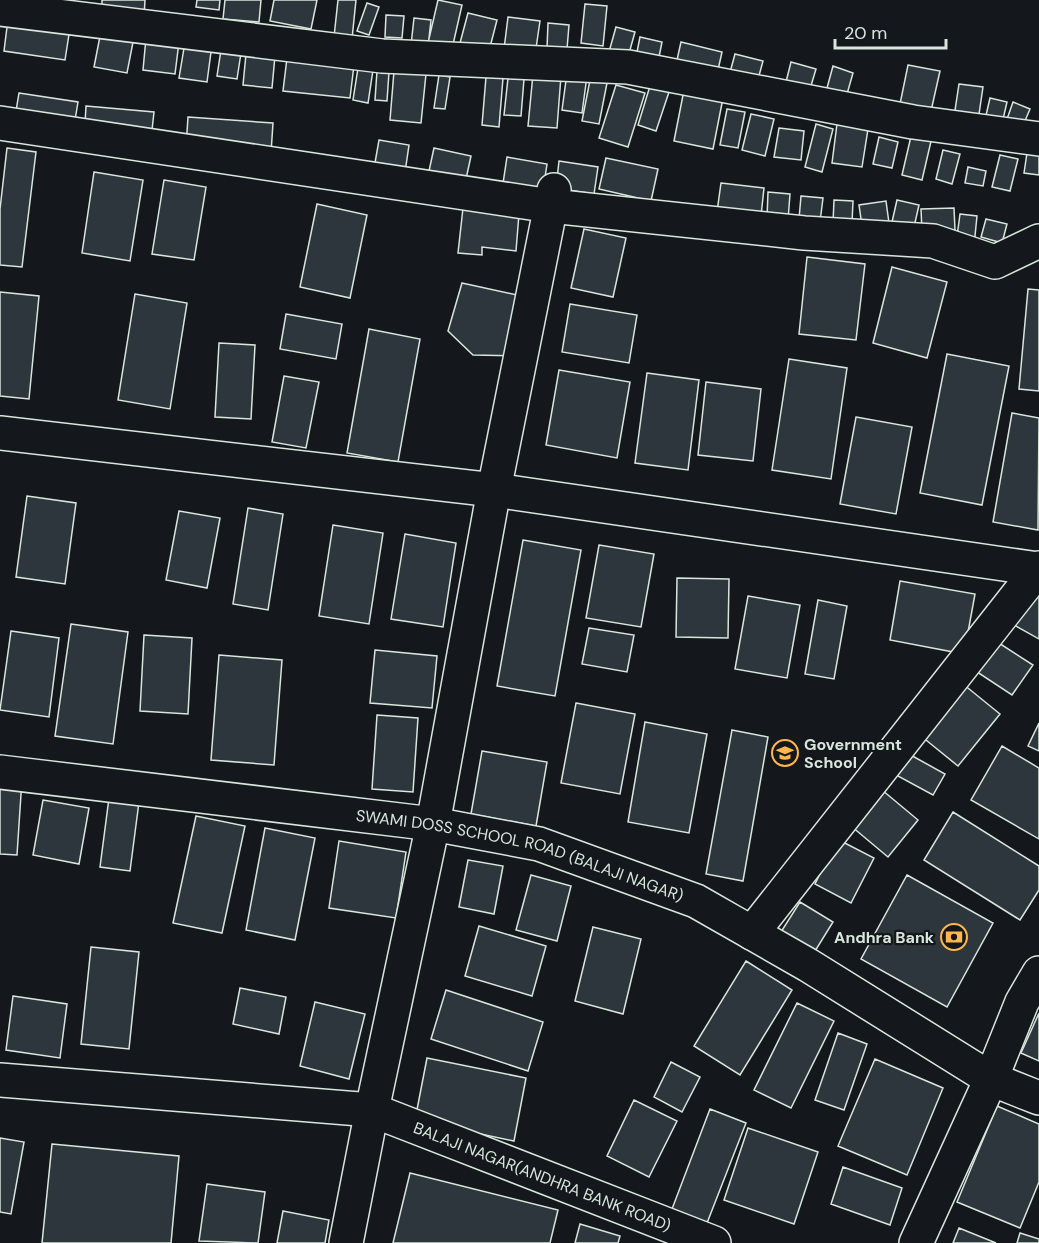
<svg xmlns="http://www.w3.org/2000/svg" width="1039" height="1243" viewBox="0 0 1039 1243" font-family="'DM Sans',sans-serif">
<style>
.building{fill:#2c363c;stroke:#d8e6dc;stroke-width:1.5}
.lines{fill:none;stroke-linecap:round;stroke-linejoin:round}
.minor-casing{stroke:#d8e6dc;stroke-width:36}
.minor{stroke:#14181c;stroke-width:33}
.labels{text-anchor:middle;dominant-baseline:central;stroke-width:4.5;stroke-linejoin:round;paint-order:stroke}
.poi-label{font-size:16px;font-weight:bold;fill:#d8e6dc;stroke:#14181c;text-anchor:start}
.street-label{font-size:16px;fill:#d8e6dc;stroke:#14181c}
</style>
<rect width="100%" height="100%" fill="#14181c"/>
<path class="building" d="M102,0H145L144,17L102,14Z
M197,0H220L219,10L196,7Z
M225,0H261L259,22L223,19Z
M274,0H317L311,29L270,21Z
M338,0H356L352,39L334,37Z
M438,0L462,5L452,49L428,43Z
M367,3L379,7L369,35L357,31Z
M585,4L607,6L603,46L581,43Z
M468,13L497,20L489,51L460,43Z
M386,15L404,16L402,38L385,37Z
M508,17L540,21L534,62L503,57Z
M414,18L431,20L428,47L411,45Z
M8,19L70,28L65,60L4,51Z
M548,23L569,25L567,49L547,48Z
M616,27L635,32L626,64L607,59Z
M101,31L134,37L127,73L94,67Z
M640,37L662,42L658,62L636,57Z
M146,38L179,42L175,74L143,70Z
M681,42L722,52L716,79L675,69Z
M184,48L211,52L207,82L179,78Z
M221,50L241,53L237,79L217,76Z
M246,54L275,56L272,88L243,85Z
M735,54L763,61L757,83L729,76Z
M287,58L354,65L350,98L283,91Z
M791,62L816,69L810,89L786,82Z
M908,65L940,71L931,111L900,104Z
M833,66L853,73L847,94L827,88Z
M358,68L373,70L368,103L353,100Z
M377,71L389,72L387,101L375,100Z
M394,71L426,74L421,123L390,120Z
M567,73L587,76L582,113L562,110Z
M533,74L561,76L557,128L528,126Z
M439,75L450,77L445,109L434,108Z
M486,77L503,78L499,127L482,125Z
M508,78L524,79L521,116L504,115Z
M590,80L607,83L599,124L582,121Z
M959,84L983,87L978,121L954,117Z
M616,85L645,93L628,147L599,138Z
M650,86L669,92L656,131L638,125Z
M684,90L723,98L713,149L674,141Z
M19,93L78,102L75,120L16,111Z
M990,98L1007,102L1001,128L984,124Z
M1013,102L1030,109L1022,128L1006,122Z
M86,106L154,112L152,130L85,124Z
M727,109L745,112L738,148L720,145Z
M751,114L774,119L765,156L742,150Z
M188,117L273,123L271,153L186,147Z
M816,124L833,129L822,172L805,167Z
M837,124L868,129L862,167L832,163Z
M779,128L804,131L801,160L774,157Z
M912,132L932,137L922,180L902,175Z
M879,137L898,142L892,168L873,164Z
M379,140L409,145L404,179L373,174Z
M7,148L36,152L22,267L0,265V209Z
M434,148L471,156L466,179L429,171Z
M943,150L960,154L952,184L936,179Z
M1027,153L1039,154V175L1024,173Z
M1000,155L1018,159L1010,191L992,187Z
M507,157L547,164L542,197L502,190Z
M606,158L658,169L651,201L599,189Z
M559,161L598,167L594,194L556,188Z
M968,167L986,171L983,186L965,183Z
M94,172L143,180L130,261L82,253Z
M164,180L206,187L194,260L152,254Z
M721,183L764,188L761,216L717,212Z
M768,192L790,194L788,220L767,218Z
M801,196L823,198L820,222L799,219Z
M834,200L853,201L852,223H833Z
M897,200L919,205L914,227L892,222Z
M886,201L889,223L862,226L859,205Z
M317,204L367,215L350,298L300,287Z
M463,208L519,214L516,251L482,247V255L458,253Z
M954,208L955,230L922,232L921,209Z
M960,214L977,216L974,246L956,244Z
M986,219L1007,224L1002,243L981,237Z
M584,229L626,238L613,297L571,288Z
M807,257L865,264L856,340L799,334Z
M892,267L947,282L927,358L873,343Z
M462,283L522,296L516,356L473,355L448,331Z
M1028,289L1039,290V391L1019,389Z
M0,292L39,296L29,399L0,396Z
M135,294L187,303L170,409L118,400Z
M570,304L637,315L629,363L562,352Z
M286,314L342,324L336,359L280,349Z
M369,329L420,339L398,462L347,453Z
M219,343L255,345L251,419L215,417Z
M947,354L1009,366L982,505L920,493Z
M789,359L847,368L831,479L772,470Z
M559,370L630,382L617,458L546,445Z
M647,373L699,380L688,470L635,463Z
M284,376L319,382L306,448L272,442Z
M706,382L761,389L753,461L698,455Z
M1012,413L1039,418L1038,530L993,522Z
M856,417L912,427L896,514L840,504Z
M27,496L76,503L65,584L16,577Z
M248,508L283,514L268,610L233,604Z
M179,511L220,518L207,588L166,580Z
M333,525L383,533L369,624L319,616Z
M405,534L456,543L443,627L391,619Z
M523,540L581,550L555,696L497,686Z
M599,545L654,554L641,627L586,618Z
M677,578L729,579L728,638L676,637Z
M900,581L975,594L964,654L890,640Z
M1039,583V639L1014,625Z
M748,596L800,605L787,678L735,669Z
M818,600L847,606L834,679L805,674Z
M71,624L128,632L113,744L55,736Z
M589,628L634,635L627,672L582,664Z
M11,631L59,638L49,717L0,710Z
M144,635L192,638L188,714L140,711Z
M988,636L1033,665L1012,695L968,666Z
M375,650L437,656L432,708L370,703Z
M219,655L282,660L274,765L211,760Z
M963,684L1000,714L958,766L921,736Z
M576,703L635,714L620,794L561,783Z
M377,715L418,718L413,792L372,789Z
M645,722L707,734L689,833L628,822Z
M1039,723V751L1028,746Z
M732,730L768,737L743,881L706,874Z
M1002,746L1039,768V839L971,800Z
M482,751L547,762L536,826L471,814Z
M907,753L945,774L933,795L896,775Z
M0,778L22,779L17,855L0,854Z
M876,785L918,820L888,857L845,821Z
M109,798L139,802L130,871L100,867Z
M43,800L89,808L79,864L33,855Z
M953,812L1039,866V890L1020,920L924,860Z
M196,816L245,826L222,933L173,923Z
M265,828L315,838L295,940L246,930Z
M837,839L874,858L851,903L815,884Z
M339,841L406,852L396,918L329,908Z
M468,860L503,866L494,914L459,907Z
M531,875L571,886L557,941L516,930Z
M907,875L993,923L947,1007L861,959Z
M800,902L833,922L812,956L779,935Z
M479,926L546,946L532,996L465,976Z
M593,927L641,939L623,1014L575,1001Z
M91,947L139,952L129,1049L81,1044Z
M746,961L792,990L740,1075L694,1046Z
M240,988L286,997L279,1034L233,1024Z
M446,990L543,1022L528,1071L431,1039Z
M13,996L67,1004L60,1058L6,1050Z
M315,1002L365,1014L349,1079L300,1066Z
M797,1003L834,1021L791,1108L754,1090Z
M1039,1013V1061L1021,1053Z
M838,1033L867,1044L844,1110L815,1100Z
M427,1058L526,1078L514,1141L415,1120Z
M875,1059L943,1088L907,1175L838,1146Z
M671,1062L700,1077L682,1112L654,1097Z
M634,1100L677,1121L649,1177L607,1156Z
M997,1106L1039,1124V1182L1020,1228L957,1202Z
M710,1109L746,1123L707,1223L672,1209Z
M748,1128L818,1152L794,1224L724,1200Z
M0,1138L24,1142L11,1214L0,1212Z
M52,1144L179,1156L171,1243H42Z
M843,1167L902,1188L890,1225L831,1204Z
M410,1173L558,1210L550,1243H393Z
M207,1184L265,1192L258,1243L199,1241Z
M283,1211L329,1220L325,1243H277Z
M580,1224L620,1236L618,1243H575Z
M959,1228L996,1243H953Z
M1020,1233L1039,1239V1243H1017Z"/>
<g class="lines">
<defs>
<g id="minor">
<path d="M0,9L382,56L628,67L913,122L1039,139"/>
<path d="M0,123L551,206L804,233L933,241L995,262L1039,241"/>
<path d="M0,433L494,490L1038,569"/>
<path id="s1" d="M0,772L433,824L539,844L696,901L808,965L991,1079L1039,1098"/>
<path d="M752,933L1039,568"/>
<path id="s2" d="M0,1080L372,1110L714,1243"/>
<path d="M346,1243L372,1110L433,824L494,490L554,190"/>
<path d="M916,1243L991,1079L1022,1002L1039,973"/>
</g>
</defs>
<use href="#minor" class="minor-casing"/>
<use href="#minor" class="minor"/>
</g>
<defs>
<symbol id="school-ring" viewBox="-11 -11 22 22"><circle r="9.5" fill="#14181c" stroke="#ffb74d" stroke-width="1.5"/><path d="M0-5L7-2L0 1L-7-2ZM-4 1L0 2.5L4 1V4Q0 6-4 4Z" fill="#ffb74d"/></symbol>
<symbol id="bank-ring" viewBox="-11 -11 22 22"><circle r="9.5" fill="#14181c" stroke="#ffb74d" stroke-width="1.5"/><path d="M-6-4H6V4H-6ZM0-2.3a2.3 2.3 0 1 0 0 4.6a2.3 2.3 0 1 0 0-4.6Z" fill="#ffb74d"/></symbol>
</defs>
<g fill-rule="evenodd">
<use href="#school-ring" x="770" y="738" width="30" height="30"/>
<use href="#bank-ring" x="939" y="922" width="30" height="30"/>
</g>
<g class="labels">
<g class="poi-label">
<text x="804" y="744">Government<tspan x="804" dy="18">School</tspan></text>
<text x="934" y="937" text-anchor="end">Andhra Bank</text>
</g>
<g class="street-label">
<text stroke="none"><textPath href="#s1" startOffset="528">SWAMI DOSS SCHOOL ROAD (BALAJI NAGAR)</textPath></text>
<text stroke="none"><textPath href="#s2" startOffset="556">BALAJI NAGAR(ANDHRA BANK ROAD)</textPath></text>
</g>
</g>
<path d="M835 39v9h111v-9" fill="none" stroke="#d8e6dc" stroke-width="3"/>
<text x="844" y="39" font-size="18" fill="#d8e6dc" stroke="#14181c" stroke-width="4.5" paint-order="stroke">20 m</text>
</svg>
